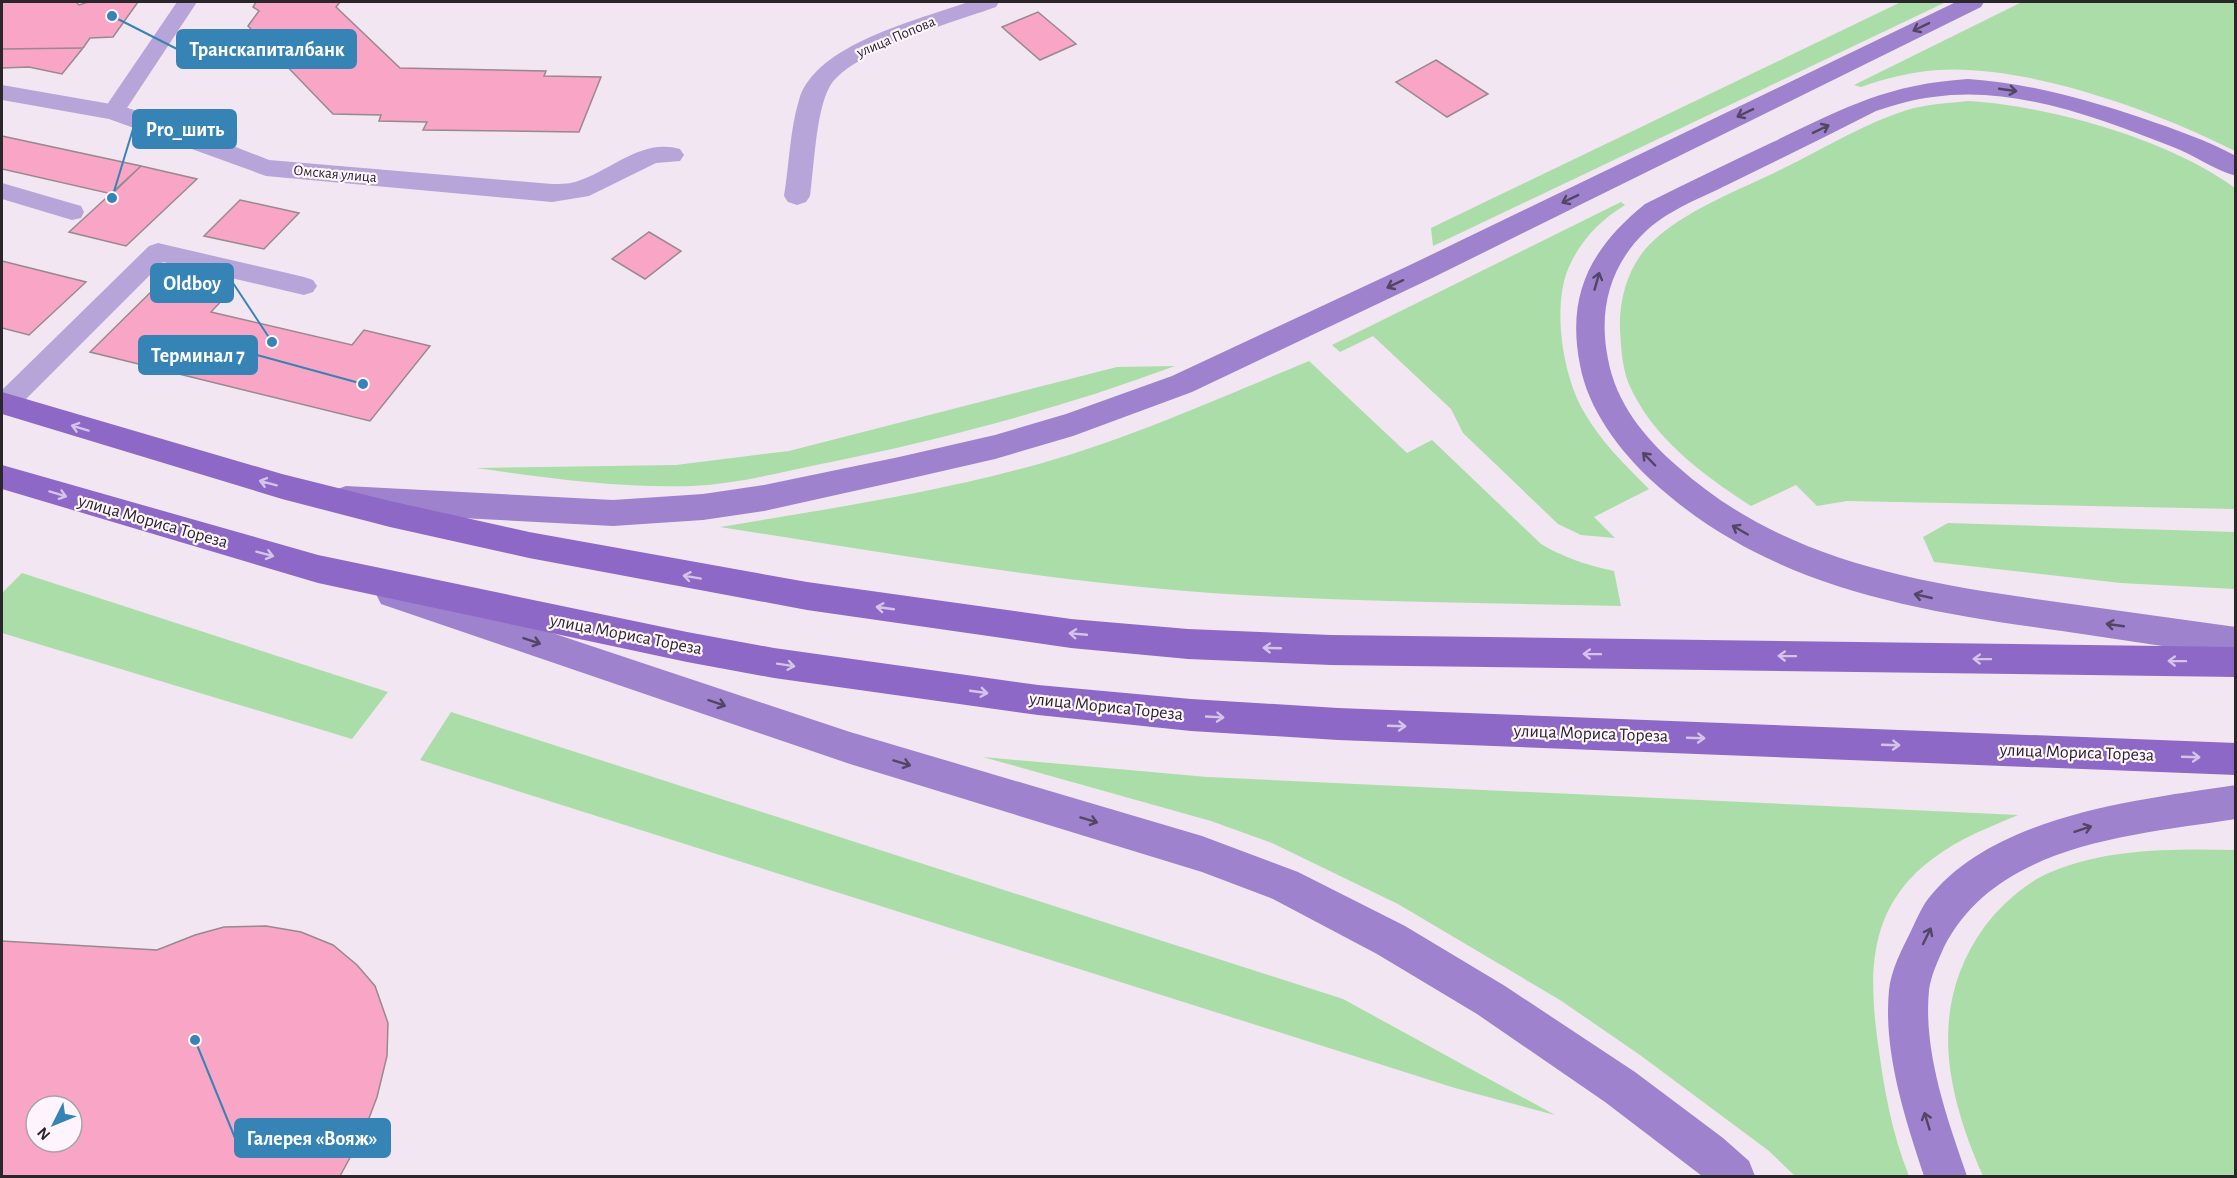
<svg xmlns="http://www.w3.org/2000/svg" width="2237" height="1178" viewBox="0 0 2237 1178" font-family="'Alegreya Sans',sans-serif">
<style>
.green{fill:#aadda7}
.building{fill:#f9a5c6;stroke:#97898e;stroke-width:1.5;fill-rule:evenodd}
.lines{fill:none;stroke-linecap:round;stroke-linejoin:round}
.lane{fill:#b7a5d9;fill-rule:evenodd}
.street{fill:#b7a5d9;fill-rule:evenodd}
.secondary{fill:#9e82ce;fill-rule:evenodd}
.primary{fill:#8d68c6;fill-rule:evenodd}
.oneway{stroke:#534663}
.oneway2{stroke:#d6c3ea}
.labels{text-anchor:middle;dominant-baseline:central;stroke-width:4.5;stroke-linejoin:round;paint-order:stroke}
.far-street-label{font-size:15px;fill:#2a262a;stroke:#fef4fe}
.street-label{font-size:18px;fill:#2a262a;stroke:#fef4fe}
.leader{fill:none;stroke:#3683b6;stroke-width:2}
.callout-dot{fill:#3683b6;stroke:#fef4fe;stroke-width:2}
.callout{fill:#3683b6;stroke:#3683b6;stroke-width:2}
.callout-label{font-size:20px;text-anchor:middle;font-weight:bold;fill:#fff}
</style>
<rect width="100%" height="100%" fill="#f1e6f1"/>
<path class="green" d="M1901,2H1946L1433,246L1431,228Z
M2022,2H2235V151C2156,111 2027,64 1937,70C1911,72 1886,78 1861,87L1854,85Z
M1968,101C2050,106 2168,139 2235,188V509L1847,501L1817,506L1796,485L1751,506C1703,475 1651,437 1628,382C1622,366 1621,346 1620,329C1619,299 1628,267 1649,245C1682,211 1740,190 1782,169C1825,148 1868,121 1914,108C1932,104 1949,103 1968,101Z
M1621,202L1625,205C1599,221 1580,241 1568,269C1552,309 1563,376 1584,412C1601,442 1625,465 1649,489L1594,517L1615,538L1581,535L1558,524L1463,433L1451,409L1373,336L1340,352L1332,345Z
M1309,361L1407,453L1432,440L1541,544C1564,558 1587,565 1614,571L1621,606C1495,603 1369,602 1243,595C1067,585 894,554 720,527C821,510 924,495 1024,468C1122,442 1215,400 1309,361Z
M1175,366C1062,408 945,439 826,463C782,472 737,484 692,486C619,488 548,478 476,468L676,465L789,451L1117,367Z
M1948,523L2235,532V589L2121,583L1934,562L1923,537Z
M22,573L388,692L352,739L2,633V593Z
M451,712L1343,999L1555,1115L1455,1088L420,760Z
M983,757L1207,777L2018,815C2000,823 1981,830 1964,839C1874,887 1865,952 1878,1044C1884,1089 1892,1134 1909,1176H1795L1769,1151L1640,1055L1560,1000L1398,904L1272,843L1211,821Z
M2235,850V1176H1983C1946,1092 1927,1006 1985,926C2001,905 2026,882 2051,872C2109,848 2174,849 2235,850Z"/>
<path class="building" d="M2,2H76L79,5L88,2H138L113,37L90,38L83,48L2,49Z
M256,2H340L336,7L400,68L546,71L544,76L601,77L579,132L423,130L427,122L379,121L381,115L333,114L248,26L259,11L253,7Z
M1038,12L1076,44L1040,60L1002,27Z
M83,48L62,74L29,67L2,68V49Z
M1436,60L1488,94L1447,117L1396,82Z
M2,136L141,166L112,194L2,169Z
M141,166L197,179L126,246L69,232Z
M240,200L299,213L264,249L204,236Z
M649,232L681,251L645,279L612,259Z
M2,261L86,282L29,335L2,328Z
M162,281L226,296L211,312L352,345L364,330L430,346L370,421L90,352Z
M266,926L301,932L333,945L357,965L375,986L388,1023L387,1056L377,1097L363,1134L340,1176H2V941L157,950L195,935L224,927ZM36,1106H72V1142H36Z"/>
<g class="lines">
<path class="lane" d="M177,2H197L121,117L113,119L105,117L102,112Z
M2,183L81,206L84,212L81,218L72,220L2,199Z
M158,243L304,277L313,280L317,286L313,292L304,295L163,262L14,411L2,413V390L149,246Z"/>
<path class="street" d="M968,2H999L996,7C957,21 847,52 829,88C816,112 814,167 810,196L806,202L797,205L788,202L784,196C789,166 790,129 799,100C815,44 918,20 968,2Z
M2,85L122,106L185,127L269,160L552,184C559,184 568,184 575,182C612,171 640,138 680,149L684,155L680,161L656,163L589,196L552,202L266,176L109,119L2,100Z"/>
<path class="secondary" d="M1956,2H1984L1981,7L1430,279L1192,392L1073,436L995,459L899,481L764,511L703,520L613,526L346,512L335,508L330,499L335,490L346,486L613,500L703,494L764,485L899,457L995,435L1066,414L1172,376L1410,265Z
M1968,79C2029,83 2085,99 2142,118C2174,129 2206,140 2236,156V176C2214,170 2194,155 2173,147C2099,118 2014,85 1933,97C1913,99 1895,105 1876,111C1827,136 1778,160 1729,184C1701,198 1670,209 1646,231C1610,265 1598,310 1608,359C1616,403 1644,437 1677,466C1784,562 1919,583 2057,602C2116,610 2176,619 2236,627V657C2178,648 2120,640 2062,631C1911,610 1767,587 1651,480C1619,450 1588,409 1580,365C1566,294 1591,248 1645,204C1687,183 1730,162 1773,142C1844,108 1888,84 1968,79Z
M393,580L850,732L1202,836L1298,872L1405,926L1505,986L1635,1072L1723,1138L1749,1161L1755,1176H1702L1605,1102L1477,1014L1377,954L1273,899L1202,872L850,764L381,604L376,594L381,584Z
M2236,785V819C2134,835 1997,843 1944,947C1938,961 1931,975 1929,990C1923,1052 1947,1118 1967,1176H1924C1905,1118 1883,1052 1889,990C1891,970 1902,949 1911,931C1916,921 1921,908 1928,899C1993,815 2137,800 2236,785Z"/>
<path class="primary" d="M2,392L282,474L390,501L529,532L807,582L1071,619L1188,629L1331,635L2236,647V677L1331,665L1188,659L1071,648L807,610L529,558L390,527L282,499L2,414Z
M2,465L318,555L687,632L774,648L1038,685L1191,699L1338,708L2236,743V775L1338,740L1191,731L1038,715L774,678L687,662L318,583L2,489Z"/>
</g>
<defs><path id="oneway-shaft" d="M-6 0H5M1.5-3L5.5 0L1.5 3" fill="none" stroke-width="1.6" stroke-linecap="round" stroke-linejoin="round" transform="scale(1.5)"/></defs>
<g class="oneway">
<use href="#oneway-shaft" transform="translate(1921 27) rotate(154)"/>
<use href="#oneway-shaft" transform="translate(2008 90) rotate(8)"/>
<use href="#oneway-shaft" transform="translate(1745 113) rotate(154)"/>
<use href="#oneway-shaft" transform="translate(1821 129) rotate(-26)"/>
<use href="#oneway-shaft" transform="translate(1570 199) rotate(154)"/>
<use href="#oneway-shaft" transform="translate(1597 281) rotate(-74)"/>
<use href="#oneway-shaft" transform="translate(1395 284) rotate(155)"/>
<use href="#oneway-shaft" transform="translate(1649 459) rotate(-134)"/>
<use href="#oneway-shaft" transform="translate(1740 530) rotate(-150)"/>
<use href="#oneway-shaft" transform="translate(1923 596) rotate(-167)"/>
<use href="#oneway-shaft" transform="translate(2115 625) rotate(-172)"/>
<use href="#oneway-shaft" transform="translate(532 641) rotate(19)"/>
<use href="#oneway-shaft" transform="translate(717 703) rotate(19)"/>
<use href="#oneway-shaft" transform="translate(902 763) rotate(17)"/>
<use href="#oneway-shaft" transform="translate(1089 820) rotate(17)"/>
<use href="#oneway-shaft" transform="translate(2083 829) rotate(-18)"/>
<use href="#oneway-shaft" transform="translate(1927 936) rotate(-64)"/>
<use href="#oneway-shaft" transform="translate(1927 1121) rotate(-107)"/>
</g>
<g class="oneway2">
<use href="#oneway-shaft" transform="translate(80 428) rotate(-163)"/>
<use href="#oneway-shaft" transform="translate(268 483) rotate(-165)"/>
<use href="#oneway-shaft" transform="translate(58 494) rotate(17)"/>
<use href="#oneway-shaft" transform="translate(265 554) rotate(15)"/>
<use href="#oneway-shaft" transform="translate(692 577) rotate(-170)"/>
<use href="#oneway-shaft" transform="translate(885 608) rotate(-172)"/>
<use href="#oneway-shaft" transform="translate(1078 634) rotate(-175)"/>
<use href="#oneway-shaft" transform="translate(1272 648) rotate(-178)"/>
<use href="#oneway-shaft" transform="translate(1592 654) rotate(-179)"/>
<use href="#oneway-shaft" transform="translate(1787 656) rotate(-179)"/>
<use href="#oneway-shaft" transform="translate(1982 659) rotate(-179)"/>
<use href="#oneway-shaft" transform="translate(2177 661) rotate(-179)"/>
<use href="#oneway-shaft" transform="translate(786 665) rotate(9)"/>
<use href="#oneway-shaft" transform="translate(979 692) rotate(8)"/>
<use href="#oneway-shaft" transform="translate(1215 717) rotate(3)"/>
<use href="#oneway-shaft" transform="translate(1397 726) rotate(2)"/>
<use href="#oneway-shaft" transform="translate(1696 738) rotate(2)"/>
<use href="#oneway-shaft" transform="translate(1891 745) rotate(2)"/>
<use href="#oneway-shaft" transform="translate(2191 757) rotate(2)"/>
</g>
<g class="labels">
<g class="far-street-label">
<text transform="translate(896 37) rotate(-23)">улица Попова</text>
<text transform="translate(335 174) rotate(5)">Омская улица</text>
</g>
<g class="street-label">
<text transform="translate(153 522) rotate(16)">улица Мориса Тореза</text>
<text transform="translate(626 635) rotate(11)">улица Мориса Тореза</text>
<text transform="translate(1106 707) rotate(6)">улица Мориса Тореза</text>
<text transform="translate(1591 734) rotate(2)">улица Мориса Тореза</text>
<text transform="translate(2077 753) rotate(2)">улица Мориса Тореза</text>
</g>
</g>
<path class="leader" d="M112 16L177 49M112 198L133 129M272 342L233 283M363 384L257 355M195 1040L235 1138"/>
<g class="callout-dot">
<circle cx="112" cy="16" r="6"/>
<circle cx="112" cy="198" r="6"/>
<circle cx="272" cy="342" r="6"/>
<circle cx="363" cy="384" r="6"/>
<circle cx="195" cy="1040" r="6"/>
</g>
<g class="callout">
<rect x="177" y="30" width="179" height="38" rx="6"/>
<rect x="133" y="110" width="103" height="38" rx="6"/>
<rect x="151" y="264" width="82" height="38" rx="6"/>
<rect x="139" y="336" width="118" height="38" rx="6"/>
<rect x="235" y="1119" width="155" height="38" rx="6"/>
</g>
<g class="callout-label">
<text x="267" y="56">Транскапиталбанк</text>
<text x="185" y="136">Pro_шить</text>
<text x="192" y="290">Oldboy</text>
<text x="198" y="362">Терминал 7</text>
<text x="312" y="1145">Галерея «Вояж»</text>
</g>
<rect width="2237" height="1178" fill="none" stroke="#2a262a" stroke-width="6"/>
<g transform="translate(54 1124) rotate(227)"><circle r="28" fill="#fef4fe" stroke="#a9a2a9" stroke-width="1.5"/>
<path d="M0-4.5L10 22L0 15L-10 22Z" fill="#3683b6"/>
<text y="-9" font-size="16" font-weight="bold" text-anchor="middle" fill="#2a262a">N</text>
</g>
</svg>
